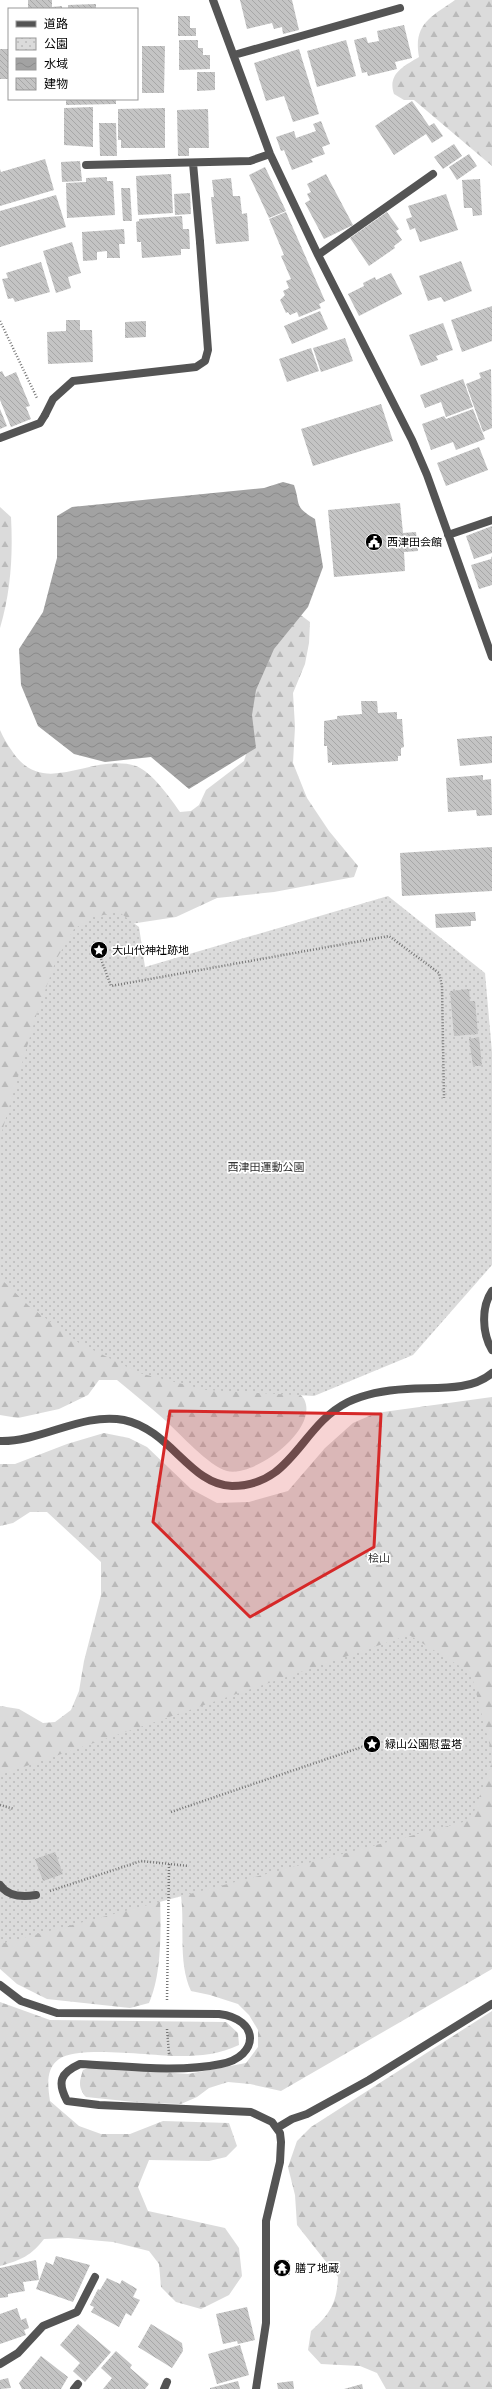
<svg xmlns="http://www.w3.org/2000/svg" width="492" height="2389" viewBox="0 0 492 2389" font-family="'Varela Round','Noto Sans JP',sans-serif">
<style>
.forest{fill:url(#forest-firs)}
.park{fill:url(#park-dots)}
.water{fill:url(#water-waves)}
.building{fill:url(#building-back-hatch)}
.lines{fill:none;stroke-linecap:round;stroke-linejoin:round}
.path{stroke:#767676;stroke-width:2.5;stroke-dasharray:1 2;stroke-linecap:butt}
.service{stroke:#545454;stroke-width:8}
.minor{stroke:#545454;stroke-width:8}
.marked{fill:#d62828;fill-opacity:0.2;stroke:#d62828;stroke-width:3;stroke-linejoin:round}
.labels{text-anchor:middle;dominant-baseline:central;stroke-width:3.5;stroke-linejoin:round;paint-order:stroke}
.poi-label{font-size:11px;fill:#000;stroke:#fff;text-anchor:start}
.park-label{font-size:11px;fill:#323232;stroke:#fff}
</style>
<defs>
<pattern id="forest-firs" width="22" height="20" patternUnits="userSpaceOnUse"><rect width="22" height="20" fill="#dbdbdb"/><path d="M5 1l3.5 6h-7zM16 11l3.5 6h-7z" fill="#bababa"/></pattern>
<pattern id="park-dots" width="8" height="8" patternUnits="userSpaceOnUse"><rect width="8" height="8" fill="#dbdbdb"/><path d="M2 2h.1M6 6h.1" fill="none" stroke="#bababa" stroke-width="1.8" stroke-linecap="round"/></pattern>
<pattern id="water-waves" width="16" height="10" patternUnits="userSpaceOnUse"><rect width="16" height="10" fill="#a2a2a2"/><path d="M0 5q4-4 8 0t8 0" fill="none" stroke="#8a8a8a"/></pattern>
<pattern id="building-back-hatch" width="6" height="6" patternUnits="userSpaceOnUse"><rect width="6" height="6" fill="#c4c4c4"/><path d="M-1 5l2 2M0 0l6 6M5-1l2 2" fill="none" stroke="#a7a7a7"/></pattern>
</defs>
<rect width="100%" height="100%" fill="#fff"/>
<path class="forest" d="M455,0H492V166L414,100H404L394,94C387,74 404,66 419,57C413,24 431,17 455,0Z
M0,507L11,517C13,554 11,591 0,628Z
M298,613L310,622L309,643L305,664L293,693L295,727L293,763L307,798L329,831L358,866L354,877L274,892L217,898L176,917L124,925L0,1228V730C3,737 7,744 12,751C44,800 90,752 136,766C151,771 171,799 180,812L191,811L199,805L206,790L244,761L249,745L250,693L268,651Z
M0,1260L283,1381C289,1386 300,1392 304,1399C320,1429 254,1478 227,1471C209,1466 180,1434 166,1421C150,1407 133,1393 117,1380H99L88,1395L59,1409L18,1418L0,1415Z
M492,1397V1969L281,2091L250,2084L228,2082L209,2088L197,2097L181,2104L144,2103L86,2097C78,2088 79,2082 83,2070L91,2067L188,2074L246,2063L258,2047V2030L249,2015L238,2004L210,1995L191,1991C177,1961 186,1922 180,1889L0,1795V1706L19,1709L43,1723L55,1722L71,1710L79,1691L84,1661L101,1595V1562L47,1512H30L13,1523L0,1526V1464H15L67,1444L104,1433L129,1438L147,1447L191,1489L217,1503L249,1502L288,1491L325,1448L353,1423L376,1413Z
M160,1897C161,1928 162,1975 149,2003L130,2008L47,1999L17,1984L0,1969V1901Z
M0,2002L50,2020L226,2022L238,2033L239,2045C220,2054 201,2056 180,2056C154,2056 77,2045 59,2059C45,2069 48,2087 50,2101L79,2126L101,2134H130L163,2121L229,2123L237,2146L226,2157L209,2161L149,2160L138,2187L148,2211L225,2228L239,2248L242,2276L229,2295L201,2309L176,2302L161,2287L159,2264L149,2251L113,2242L68,2238L44,2239C31,2256 21,2260 0,2266Z
M492,2011V2389H386L377,2373L360,2366L321,2364L308,2350L311,2331C330,2314 337,2303 338,2277L297,2225L295,2195L288,2167L297,2141L311,2127Z"/>
<path class="park" d="M388,896L485,973L492,1052V1265L413,1355L314,1396L206,1390L139,1373L79,1343L29,1306L0,1278V1138L37,1013L56,960L74,929L93,917L119,912L139,927L145,967Z
M409,1635L471,1673L492,1754V1762L471,1820L0,1944V1775Z"/>
<path class="water" d="M283,482L294,485C301,505 293,506 315,519L323,567L308,607L274,649L256,690L252,715L256,748L189,789L151,757L105,762L74,754L38,726L21,685L19,649L43,612L57,558V516L72,507L264,488Z"/>
<path class="building" d="M28,0H52V7L62,6V9H28Z
M240,0H292L299,30L283,34L282,27L274,29L272,23L247,29Z
M96,4V9H68V5Z
M178,16H190V28H196V36H178Z
M404,25L412,58L395,62L397,69L368,76L367,72L362,73L354,40L366,37L368,43L379,41L377,31Z
M179,40H198V48H203V55H210V69L179,70Z
M346,40L356,76L317,87L307,51Z
M142,46H165L164,93H142Z
M0,49H9V79H0Z
M299,49L319,114L293,122L284,96L266,101L254,63Z
M197,72H215V90L197,91Z
M66,99H116V104L66,105Z
M412,101L429,126L434,123L443,136L432,143L426,134L394,155L375,126Z
M93,107V147L64,145V108Z
M165,108V148H121V140H118V109Z
M208,109L209,148H189V156H178L177,110Z
M321,121L330,144L322,147L325,154L311,159L313,162L292,170L284,150L281,151L276,137L294,131L296,138L316,131L313,124Z
M99,123H116L117,156H100Z
M454,144L462,156L443,169L434,157Z
M469,154L477,166L457,180L449,167Z
M45,159L54,190L0,206V169L1,172Z
M80,161L82,181L62,182L61,162Z
M265,167L286,211L269,218L249,175Z
M171,174L173,213L138,215L136,176Z
M326,174L353,225L324,239L305,203L310,200L307,194L311,192L307,184Z
M107,177V181H113L115,215L67,218L66,183L86,182V178Z
M231,178L233,196H240L242,214L247,213L249,241L216,244L211,197H214L212,180Z
M480,179L482,215L473,216L472,208H464L462,180Z
M121,188H130L132,221H123Z
M190,193L191,214L175,215L174,194Z
M446,194L458,230L420,242L415,228L410,230L406,219L412,217L408,206Z
M56,195L66,227L0,247V211Z
M286,212L325,301L319,304L321,308L299,317L297,312L290,315L288,312L286,313L280,300L285,295L283,291L289,288L286,281L291,279L281,256L284,255L269,219Z
M387,212L399,229L396,231L402,240L394,246L395,248L369,266L350,238Z
M182,216L183,229H189L190,249H181V255L142,258L141,242H137L136,222L139,221V219Z
M124,229L125,244H119L120,258H107V251L97,252V260L83,261L82,232Z
M72,242L81,273L68,277L71,288L56,293L43,251Z
M461,261L472,291L444,302L441,297L428,301L419,276Z
M41,262L50,292L15,302L13,298L8,299L2,279L8,278L6,273Z
M391,273L402,294L359,316L348,294L364,286L363,283L375,277L376,280Z
M492,306V341L462,352L451,320Z
M320,311L328,329L292,344L284,326Z
M66,320H80V330H92L93,362L48,364L47,332L66,331Z
M146,321V337L125,338V322Z
M443,323L453,350L436,356L438,360L421,366L409,335Z
M345,338L353,361L321,372L313,348Z
M311,348L319,371L287,382L279,359Z
M491,369L492,428L483,432L466,384L481,378L479,373Z
M2,371L5,377L16,372L30,406L26,407L31,419L11,427L0,400V372Z
M463,379L473,407L446,417L441,402L425,408L420,395Z
M381,404L393,441L313,466L301,429Z
M0,409L7,426L0,429Z
M473,409L485,439L456,450L453,442L431,450L422,424L444,416L446,419Z
M479,447L488,470L446,486L437,463Z
M400,503L403,533L416,532L418,551L404,552L405,571L334,577L328,510Z
M492,526V553L474,559L466,536Z
M492,556V585L479,589L471,565L491,559Z
M361,701H377L378,713L397,712V719H402L404,747L401,748V756H398V761L332,765V762L328,763L327,746H324V721L337,719V716L362,714Z
M492,736V763L460,766L457,739Z
M483,775V780L491,779L492,815L477,816L476,810L448,812L446,778Z
M492,847V891L402,896L400,853Z
M475,912L476,921H471V926L436,928L435,914Z
M469,989L470,1001H475L478,1034L454,1036L450,991Z
M479,1037L482,1066H473L469,1039Z
M55,1852L63,1874L43,1881L35,1859Z
M56,2256L90,2265L73,2302L36,2289L46,2262L53,2265Z
M36,2260L39,2280L23,2282L25,2291L8,2294V2297L0,2298V2268Z
M289,2260L290,2275H275V2261Z
M107,2278L120,2284L122,2280L137,2289L133,2297L140,2300L131,2316L126,2313L119,2327L91,2312L94,2307L90,2305L98,2289L100,2290Z
M247,2307L255,2340L238,2344L237,2341L223,2344L216,2314Z
M17,2308L21,2320L26,2318L29,2328L24,2330L26,2335L0,2344V2314Z
M78,2324L111,2352L85,2382L73,2371L80,2363L60,2345Z
M151,2324L182,2343L183,2351L172,2368L138,2347Z
M240,2345L249,2375L217,2384L208,2354Z
M116,2351L132,2365L130,2368L149,2384L145,2389H103L112,2378L101,2368Z
M41,2356L68,2377L61,2389H22L19,2383Z
M8,2378L11,2388L0,2389V2380Z
M238,2381L240,2389H210V2388Z
M293,2381L294,2389H278L277,2383Z
M362,2384L363,2389H344Z"/>
<g class="lines">
<path class="path" d="M0,321L37,398
M101,959L111,986L389,936L439,973L442,986L444,1098
M0,1805L14,1809
M171,1812L362,1747
M50,1891L141,1861L189,1866
M167,2000L169,1864
M167,2029L169,2054"/>
<path class="service" d="M45,415L53,399L73,381L196,367L205,361L208,350L200,242
M0,1885C8,1897 24,1897 36,1895
M277,2128L292,2119L307,2114L369,2080L492,2004"/>
<path class="minor" d="M213,0L270,154L318,255L412,440L427,475L492,657
M234,55L400,8
M193,163L200,242
M86,165L250,161L270,154
M318,255L433,174
M0,438L40,423L45,415
M448,535L492,520
M492,1291C481,1307 482,1333 492,1350
M0,1441C42,1442 82,1412 124,1420C171,1430 190,1485 232,1486C293,1486 300,1426 348,1402C365,1394 389,1390 407,1389C434,1387 470,1392 492,1373
M0,1985L21,2001L57,2013L219,2014C260,2019 260,2056 221,2064C178,2073 124,2066 80,2064C60,2073 57,2082 67,2101L99,2105L251,2112L272,2122L280,2133L281,2142L280,2162L266,2221V2323L256,2389
M0,2364L18,2353L43,2326L77,2312L95,2277
M74,2389L78,2384
M164,2389L167,2382"/>
</g>
<path class="marked" d="M170,1411L381,1414L374,1547L250,1617L153,1522Z"/>
<defs>
<symbol id="civic-disc" viewBox="-11 -11 22 22"><circle r="9.5" fill="#000" stroke="#fff"/><path d="M-.6-6.5H3V-4.5H.6V-3L4-1V1h2V6H-6V1h2V-1L-.6-3ZM-1.2 2.5V6h2.4V2.5Z" fill="#fff"/></symbol>
<symbol id="sight-disc" viewBox="-11 -11 22 22"><circle r="9.5" fill="#000" stroke="#fff"/><path d="M0-6L1.8-2.2L6-1.7L2.9 1.2L3.7 5.4L0 3.3L-3.7 5.4L-2.9 1.2L-6-1.7L-1.8-2.2Z" fill="#fff"/></symbol>
<symbol id="temple-disc" viewBox="-11 -11 22 22"><circle r="9.5" fill="#000" stroke="#fff"/><path d="M0-6L5-2H3V0L6.5 2.5H4V6H1.5V3h-3V6H-4V2.5H-6.5L-3 0V-2H-5Z" fill="#fff"/></symbol>
</defs>
<g fill-rule="evenodd">
<use href="#civic-disc" x="364" y="532" width="20" height="20"/>
<use href="#sight-disc" x="89" y="940" width="20" height="20"/>
<use href="#sight-disc" x="362" y="1734" width="20" height="20"/>
<use href="#temple-disc" x="272" y="2258" width="20" height="20"/>
</g>
<g class="labels">
<g class="poi-label">
<text x="387" y="542">西津田会館</text>
<text x="112" y="950">大山代神社跡地</text>
<text x="385" y="1744">緑山公園慰霊塔</text>
<text x="295" y="2268">膳了地蔵</text>
</g>
<g class="park-label">
<text x="266" y="1167">西津田運動公園</text>
<text x="379" y="1558">桧山</text>
</g>
</g>
<rect x="8" y="8" width="130" height="92" fill="#ffffff" stroke="#999999"/>
<rect x="16" y="21" width="20" height="6" fill="#545454" stroke="#999999"/>
<text x="44" y="28" font-size="12" fill="#000000">道路</text>
<rect x="16" y="38" width="20" height="12" fill="url(#park-dots)" stroke="#999999"/>
<text x="44" y="48" font-size="12" fill="#000000">公園</text>
<rect x="16" y="58" width="20" height="12" fill="url(#water-waves)" stroke="#999999"/>
<text x="44" y="68" font-size="12" fill="#000000">水域</text>
<rect x="16" y="78" width="20" height="12" fill="url(#building-back-hatch)" stroke="#999999"/>
<text x="44" y="88" font-size="12" fill="#000000">建物</text>
</svg>
